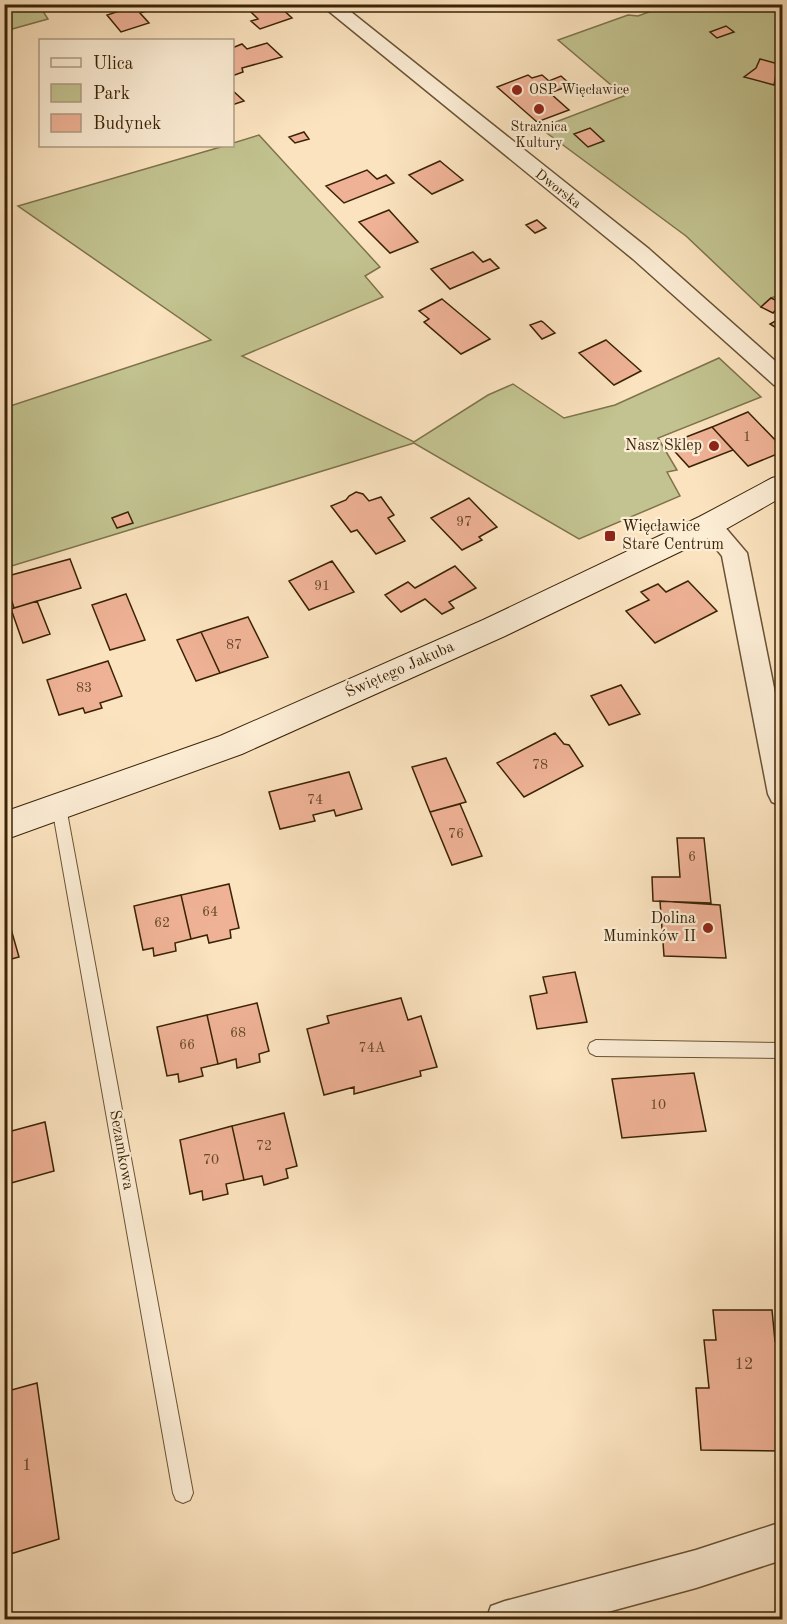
<svg xmlns="http://www.w3.org/2000/svg" width="787" height="1624" viewBox="0 0 787 1624" font-family="'Old Standard TT',serif">
<style>
.green{fill:#c2c390;stroke:#7e734b;stroke-width:1.5}
.building{fill:#efb296;stroke:#3a2306;stroke-width:1.5}
.lines{fill:none;stroke-linecap:round;stroke-linejoin:round}
.lane-casing{stroke:#6a5334;stroke-width:2}
.street-casing{stroke:#6a5334;stroke-width:3}
.secondary-casing{stroke:#3a2306;stroke-width:2}
.lane{fill:#fcedd5;fill-rule:evenodd}
.street{fill:#fcedd5;fill-rule:evenodd}
.secondary{fill:#fcedd5;fill-rule:evenodd}
.poi-dot{fill:#8f2418;stroke:#fcedd5;stroke-width:2}
.labels{text-anchor:middle;dominant-baseline:central;stroke-width:4.5;stroke-linejoin:round;paint-order:stroke}
.far-poi-label{font-size:14px;fill:#3a2306;stroke:#fcedd5;text-anchor:start}
.far-street-label{font-size:14px;fill:#3a2306;stroke:#fcedd5}
.number-label{font-size:14px;fill:#67472a}
.poi-label{font-size:16px;fill:#3a2306;stroke:#fcedd5;text-anchor:end}
.street-label{font-size:16px;fill:#3a2306;stroke:#fcedd5}
.near-number-label{font-size:16px;fill:#67472a}
</style>
<rect width="100%" height="100%" fill="#fbe3bf"/>
<filter id="stains"><feTurbulence type="fractalNoise" baseFrequency=".00333" numOctaves="4"/><feColorMatrix values="0 0 0 0 .2 0 0 0 0 .09 0 0 0 0 .02 0 0 0 .5 -.17"/></filter>
<radialGradient id="worn" r=".72"><stop offset=".6" stop-color="#630" stop-opacity="0"/><stop offset="1" stop-color="#630" stop-opacity=".3"/></radialGradient>
<path class="green" d="M5,4L39,5L48,19L5,31Z
M668,5H782V294L771,298L761,307L686,236L540,128L624,96L558,40L628,15L638,16Z
M259,135L380,267L365,276L383,297L242,356L414,442L488,395L513,384L564,418L615,405L719,358L761,397L658,438L677,470L667,472L680,496L579,539L414,443L5,568L4,408L211,340L18,206L224,146H232L233,143Z"/>
<path class="building" d="M141,4H168L140,13L149,23L121,32L107,15Z
M265,4H277L292,18L260,29L251,21L258,19L249,10Z
M726,26L734,32L717,38L710,32Z
M267,43L282,57L242,68L243,72L232,76V48L242,44L247,49Z
M760,59L782,65L776,75L774,85L744,77L756,68Z
M528,75L532,78L542,75L549,81L561,76L571,85L550,93L569,110L537,122L497,87Z
M232,90L244,101L232,105Z
M590,128L604,141L588,147L574,134Z
M304,132L309,139L295,143L289,137Z
M440,161L463,180L432,194L409,175Z
M367,170L377,179L386,175L394,183L344,203L326,186Z
M389,210L418,242L390,253L359,222Z
M537,220L546,228L535,233L526,225Z
M473,252L483,262L490,259L499,268L450,289L431,269Z
M771,298L782,303L773,313L761,307Z
M442,299L490,339L461,354L424,322L429,319L419,311Z
M781,318L782,319L781,331L770,324Z
M541,321L543,322L555,333L542,339L530,325Z
M606,340L641,371L614,385L579,353Z
M748,412L782,447V452L748,466L712,427Z
M712,427L733,450L689,467L668,444Z
M356,492L363,494L369,501L381,497L394,515L388,518L405,541L376,554L357,530L351,532L331,506L346,500L349,496Z
M469,498L497,527L479,537L482,540L462,550L431,518Z
M128,512L133,523L117,528L112,518Z
M70,559L81,588L14,608L4,577Z
M332,561L354,592L309,610L289,581Z
M455,566L476,588L449,602L454,608L442,614L425,599L401,612L385,595L408,582L415,588Z
M688,581L717,611L655,643L626,611L649,600L641,592L658,584L666,592Z
M126,594L145,640L110,650L92,605Z
M37,601L50,634L23,643L11,609Z
M248,617L268,657L220,673L201,632Z
M201,632L220,673L196,681L177,640Z
M108,661L122,696L100,703L102,708L85,713L83,708L59,715L47,680Z
M621,685L640,714L609,725L591,696Z
M555,733L564,744L569,745L583,766L524,797L497,763Z
M446,758L466,802L430,812L412,767Z
M349,772L362,809L336,816L334,810L313,815L315,821L280,829L269,792Z
M460,804L482,856L452,865L430,812Z
M677,838H704L711,903L653,901L652,877H680Z
M229,884L239,928L230,930L231,938L209,943L207,935L191,939L181,895Z
M181,895L191,939L175,943L176,951L154,956L153,948L143,950L134,906Z
M660,901L720,905L726,958L664,956Z
M5,908L19,957L4,961V909Z
M575,972L587,1022L537,1029L530,996L547,993L543,977Z
M401,998L408,1020L421,1016L437,1067L420,1071L421,1076L354,1094V1087L324,1095L307,1029L329,1023L327,1016Z
M257,1003L269,1051L259,1054L260,1062L237,1068L236,1059L218,1064L207,1015Z
M207,1015L218,1064L201,1068L203,1076L179,1082L178,1074L167,1076L157,1027Z
M694,1073L706,1131L622,1138L612,1079Z
M284,1113L297,1166L286,1169L288,1178L264,1185L262,1176L244,1180L232,1126Z
M45,1122L54,1171L4,1185V1133Z
M232,1126L244,1180L226,1184L228,1194L203,1200L202,1191L190,1194L180,1140Z
M713,1310H772L775,1341L782,1342V1451L701,1450L696,1388H709L704,1340H716Z
M37,1383L59,1539L4,1556V1392Z"/>
<g class="lines">
<defs>
<path id="lane" d="M59,801L64,803L66,807L193,1493L190,1500L183,1503L176,1500L173,1493L52,807L54,803Z
M596,1040L782,1043V1058L596,1056L590,1053L588,1048L590,1043Z"/>
<path id="street" d="M320,4H341L649,249L782,367V387L774,385L633,259Z
M709,516L718,519L747,553L782,728V806L772,802L768,794L722,556L697,525L700,519Z
M782,1522V1560L696,1588L578,1620H486L491,1606L505,1601L696,1550Z"/>
<path id="secondary" d="M782,475V497L719,533L505,636L242,754L4,840V812L220,736L483,620L699,517L772,478Z"/>
</defs>
<use href="#lane" class="lane-casing"/>
<use href="#street" class="street-casing"/>
<use href="#secondary" class="secondary-casing"/>
<use href="#lane" class="lane"/>
<use href="#street" class="street"/>
<use href="#secondary" class="secondary"/>
</g>
<g class="poi-dot">
<circle cx="517" cy="90" r="6"/>
<circle cx="539" cy="109" r="6"/>
<circle cx="714" cy="446" r="6"/>
<rect x="604" y="530" width="12" height="12" rx="3"/>
<circle cx="708" cy="928" r="6"/>
</g>
<g class="labels">
<g class="far-poi-label">
<text x="529" y="90">OSP Więcławice</text>
<text x="539" y="127" text-anchor="middle">Strażnica<tspan x="539" dy="16">Kultury</tspan></text>
</g>
<g class="far-street-label">
<text transform="translate(558 189) rotate(38)">Dworska</text>
</g>
<g class="number-label">
<text x="747" y="437">1</text>
<text x="464" y="522">97</text>
<text x="322" y="586">91</text>
<text x="234" y="645">87</text>
<text x="84" y="688">83</text>
<text x="540" y="765">78</text>
<text x="315" y="800">74</text>
<text x="456" y="834">76</text>
<text x="692" y="857">6</text>
<text x="210" y="912">64</text>
<text x="162" y="923">62</text>
<text x="238" y="1033">68</text>
<text x="187" y="1045">66</text>
<text x="372" y="1048">74A</text>
<text x="658" y="1105">10</text>
<text x="264" y="1146">72</text>
<text x="211" y="1160">70</text>
</g>
<g class="poi-label">
<text x="702" y="446">Nasz Sklep</text>
<text x="622" y="527" text-anchor="start">Więcławice<tspan x="622" dy="18">Stare Centrum</tspan></text>
<text x="696" y="919">Dolina<tspan x="696" dy="18">Muminków II</tspan></text>
</g>
<g class="street-label">
<text transform="translate(400 670) rotate(-24)">Świętego Jakuba</text>
<text transform="translate(121 1150) rotate(80)">Sezamkowa</text>
</g>
<g class="near-number-label">
<text x="744" y="1365">12</text>
<text x="27" y="1466">1</text>
</g>
</g>
<rect width="787" height="1624" fill="none" stroke="#fbe3bf" stroke-width="24"/>
<rect x="6" y="6" width="775" height="1612" fill="none" stroke="#3a2306" stroke-width="3"/>
<rect x="12" y="12" width="763" height="1600" fill="none" stroke="#3a2306" stroke-width="1.5"/>
<rect x="39" y="39" width="195" height="108" fill="#fcedd5" stroke="#ae9c82" stroke-width="1.5"/>
<rect x="51" y="58" width="30" height="9" fill="#fcedd5" stroke="#ae9c82" stroke-width="1.5"/>
<text x="93" y="69" font-size="18" fill="#3a2306">Ulica</text>
<rect x="51" y="84" width="30" height="18" fill="#c2c390" stroke="#ae9c82" stroke-width="1.5"/>
<text x="93" y="99" font-size="18" fill="#3a2306">Park</text>
<rect x="51" y="114" width="30" height="18" fill="#efb296" stroke="#ae9c82" stroke-width="1.5"/>
<text x="93" y="129" font-size="18" fill="#3a2306">Budynek</text>
<rect width="100%" height="100%" filter="url(#stains)"/>
<rect width="100%" height="100%" fill="url(#worn)"/>
</svg>
